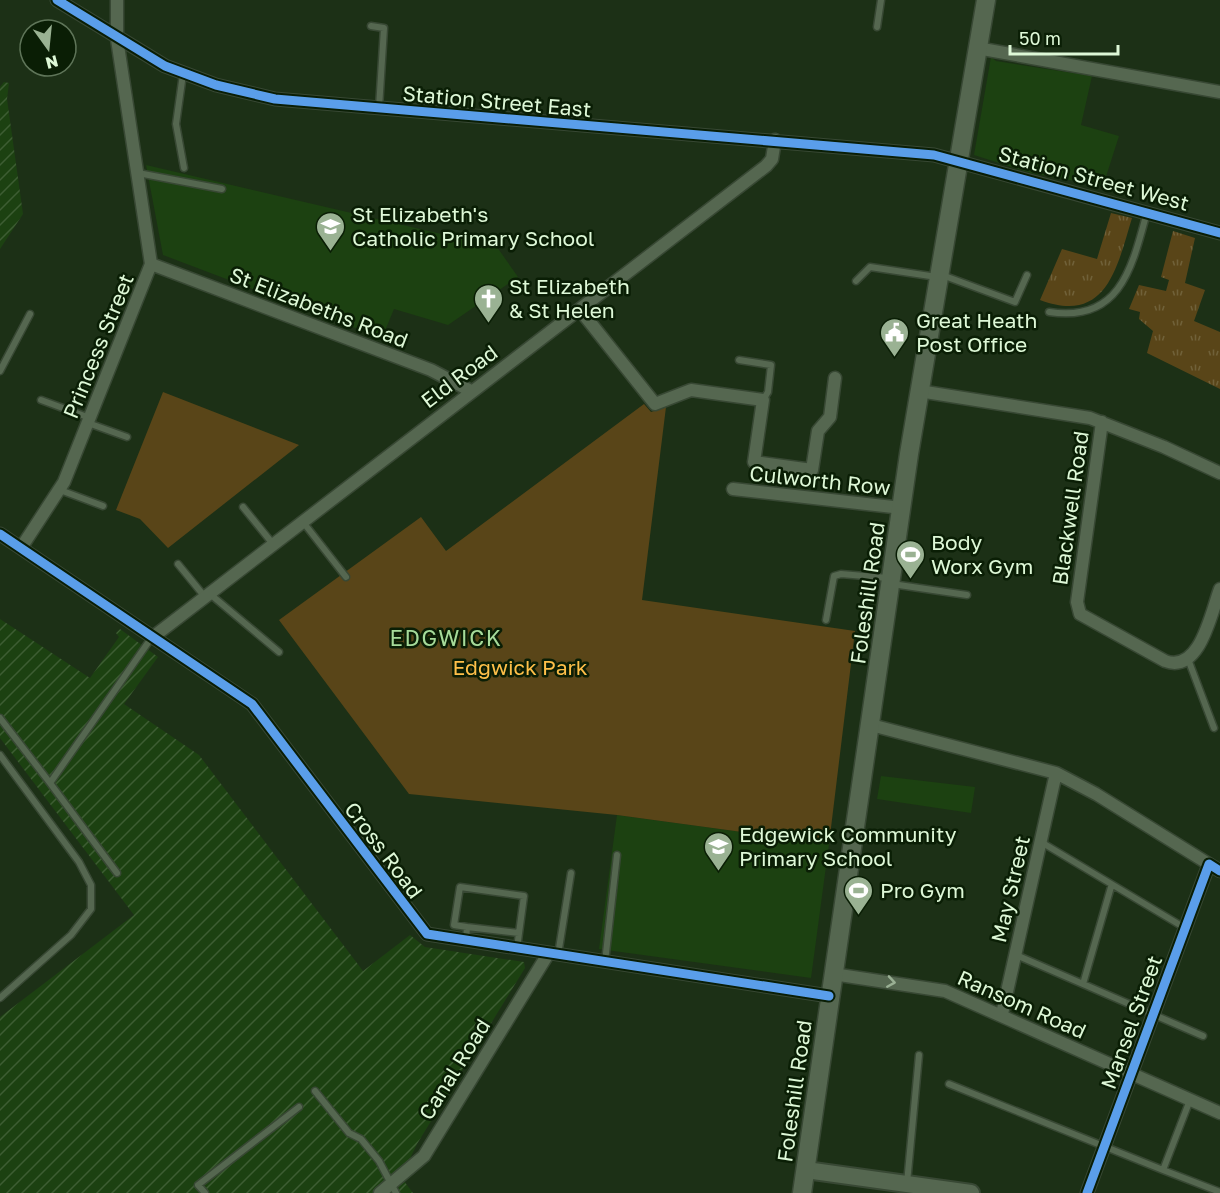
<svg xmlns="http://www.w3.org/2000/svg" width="1220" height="1193" viewBox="0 0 1220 1193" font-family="'Golos Text',sans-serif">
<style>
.built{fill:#1c4111}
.industrial{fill:url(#industrial-furrows)}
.grass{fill:url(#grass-tufts)}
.park{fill:#594518}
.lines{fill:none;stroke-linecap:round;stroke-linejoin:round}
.service-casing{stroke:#384834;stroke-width:9}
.minor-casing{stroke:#384834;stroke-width:15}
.tertiary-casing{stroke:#384834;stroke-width:20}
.secondary-casing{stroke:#384834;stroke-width:21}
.service{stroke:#556750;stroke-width:6}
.minor{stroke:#556750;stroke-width:12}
.tertiary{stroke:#556750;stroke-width:16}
.secondary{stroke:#556750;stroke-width:18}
.cycleway-casing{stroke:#0a1e05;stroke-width:13}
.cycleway{stroke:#5a9eea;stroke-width:9}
.oneway{stroke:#9ab094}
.labels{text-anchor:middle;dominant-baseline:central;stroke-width:5;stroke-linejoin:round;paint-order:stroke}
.street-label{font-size:21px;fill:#def8d7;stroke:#0a1e05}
.poi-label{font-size:21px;fill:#def8d7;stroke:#0a1e05;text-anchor:start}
.park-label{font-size:21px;fill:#febf49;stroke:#0a1e05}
.neighbourhood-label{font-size:22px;letter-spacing:1.5px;fill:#a6db99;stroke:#0a1e05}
</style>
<defs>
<pattern id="industrial-furrows" width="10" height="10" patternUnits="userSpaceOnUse" patternTransform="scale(1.5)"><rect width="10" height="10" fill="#1c4111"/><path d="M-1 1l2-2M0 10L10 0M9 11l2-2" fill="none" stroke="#3d5d33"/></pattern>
<pattern id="grass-tufts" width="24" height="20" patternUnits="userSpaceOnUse" patternTransform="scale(1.5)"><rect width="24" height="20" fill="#594518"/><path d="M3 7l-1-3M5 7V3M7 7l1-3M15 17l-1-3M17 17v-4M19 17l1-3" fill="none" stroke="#706139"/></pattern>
</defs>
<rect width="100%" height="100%" fill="#1c3016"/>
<path class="built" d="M991,57L996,61L1092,76L1081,125L1119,136L1103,186L1031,173L974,155Z
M146,165L497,247L518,277L448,325L394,309L382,338L163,255Z
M881,776L975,787L971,813L877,799Z
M617,815L829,844L811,978L599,949Z"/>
<path class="industrial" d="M4,82L9,83L7,99L23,214L0,249V87Z
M0,619L90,678L119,637L116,633L120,629L158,657L124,704L199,755L363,971L410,935L425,947L524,962L525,968L417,1144L401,1177L413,1193H0V1017L134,915L0,738Z"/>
<path class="grass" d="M1111,213L1132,218C1117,267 1107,325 1040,300L1062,249L1097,259Z
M1173,231L1195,238L1185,283L1205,290L1194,321L1220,332V389L1147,353L1153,331L1139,319L1140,312L1129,309L1139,285L1166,291L1169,280L1161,277Z"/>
<path class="park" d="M163,392L299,445L168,548L140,519L116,510Z
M644,404L651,412L666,407L642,600L855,631L829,844L617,815L409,794L279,620L421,517L446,551Z"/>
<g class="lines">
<defs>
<path id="service" d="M371,26L384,28L379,108
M877,27L881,0
M183,74L176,124L184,168
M138,173L222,189
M942,275L1015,302L1027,275
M856,281L870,267L937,277
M1049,312C1120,323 1132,268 1147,212
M739,360L771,365L768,392L763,400
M0,371L30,314
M41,400L90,418
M88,423L127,437
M60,490L103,506
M243,507L273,544
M303,522L346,577
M178,564L205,597
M892,584L967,595
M210,594L279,652
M826,620L834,576L841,574L888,578
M1188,659L1214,728
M0,718L50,783L152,637
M0,755L79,862L91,885V909L71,935L0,998
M50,783L117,873
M1041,842L1185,928
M467,927L519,933
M466,941L467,927L454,925L460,887L524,896L517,948
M558,955L571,873
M1016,955L1083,984L1111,887
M605,962L617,855
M1083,984L1203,1036
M949,1084L1163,1170
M315,1091L349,1133L361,1139L379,1161L396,1193
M1190,1100L1163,1170L1220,1192
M907,1183L919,1055
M205,1193L198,1185L299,1107"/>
<path id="minor" d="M57,0L165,66L216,85L275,99L934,155L1220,233
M977,48L1220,92
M151,264L431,370L471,391
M581,311L655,404L691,390L763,400L754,462L812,470L818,431L830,417L835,378
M919,391L1090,418L1164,447L1220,473
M1102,422L1077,602L1080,614L1165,661C1200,674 1211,613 1220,589
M733,489L902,508
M0,534L252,704L427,934L829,996
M21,548L64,482L151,264L117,39V0
M153,637L766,166L772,159L775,140
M871,725L1056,773L1096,794L1220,871
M833,974L945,991L1220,1113
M1002,1014L1056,773
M380,1193L424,1156L548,954
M1087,1193L1209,864"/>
<path id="tertiary" d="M806,1170L971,1193"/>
<path id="secondary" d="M802,1193L909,454L986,0"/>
</defs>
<use href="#service" class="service-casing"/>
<use href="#minor" class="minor-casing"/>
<use href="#tertiary" class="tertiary-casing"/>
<use href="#secondary" class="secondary-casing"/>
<use href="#service" class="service"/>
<use href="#minor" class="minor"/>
<use href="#tertiary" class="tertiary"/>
<use href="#secondary" class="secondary"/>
<defs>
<path id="cycleway" d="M57,0L165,66L216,85L275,99L934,155L1220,233
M0,534L252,704L427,934L829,996
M1087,1193L1209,864L1220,871"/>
</defs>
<use href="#cycleway" class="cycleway-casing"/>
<use href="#cycleway" class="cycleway"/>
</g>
<defs><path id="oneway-chevron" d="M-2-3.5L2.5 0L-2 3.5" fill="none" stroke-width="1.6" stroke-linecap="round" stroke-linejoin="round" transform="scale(1.5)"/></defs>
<use class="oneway" href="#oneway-chevron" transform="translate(891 982) rotate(9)"/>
<defs>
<symbol id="school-pin" viewBox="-11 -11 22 30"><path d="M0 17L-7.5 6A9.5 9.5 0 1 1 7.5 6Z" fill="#9ab293" stroke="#0a1e05"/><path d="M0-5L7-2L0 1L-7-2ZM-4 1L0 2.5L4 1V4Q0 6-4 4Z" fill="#fff"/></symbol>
<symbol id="church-pin" viewBox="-11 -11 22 30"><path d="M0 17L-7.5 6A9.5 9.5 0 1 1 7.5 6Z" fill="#9ab293" stroke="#0a1e05"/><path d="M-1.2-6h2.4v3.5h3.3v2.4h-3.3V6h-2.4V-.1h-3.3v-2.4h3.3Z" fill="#fff"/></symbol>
<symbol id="civic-pin" viewBox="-11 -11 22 30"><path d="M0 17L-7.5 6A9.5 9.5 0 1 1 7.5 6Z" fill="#9ab293" stroke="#0a1e05"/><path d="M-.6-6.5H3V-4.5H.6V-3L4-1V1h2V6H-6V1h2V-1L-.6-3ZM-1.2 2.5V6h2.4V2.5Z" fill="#fff"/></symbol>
<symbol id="stadium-pin" viewBox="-11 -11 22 30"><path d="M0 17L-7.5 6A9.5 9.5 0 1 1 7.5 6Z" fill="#9ab293" stroke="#0a1e05"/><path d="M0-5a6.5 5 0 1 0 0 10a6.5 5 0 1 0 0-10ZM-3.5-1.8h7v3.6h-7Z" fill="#fff"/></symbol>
</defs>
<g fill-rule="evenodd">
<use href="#school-pin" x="314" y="210" width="33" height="45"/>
<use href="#church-pin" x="472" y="282" width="33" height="45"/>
<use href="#civic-pin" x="878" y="316" width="33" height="45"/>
<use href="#stadium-pin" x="894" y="538" width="33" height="45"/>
<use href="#school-pin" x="702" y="830" width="33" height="45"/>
<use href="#stadium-pin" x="842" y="874" width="33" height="45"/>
</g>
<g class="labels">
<g class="street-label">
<text transform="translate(497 101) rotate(5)">Station Street East</text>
<text transform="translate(1094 178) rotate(15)">Station Street West</text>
<text transform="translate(319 307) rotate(21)">St Elizabeths Road</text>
<text transform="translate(98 346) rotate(-68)">Princess Street</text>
<text transform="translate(459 376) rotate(-37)">Eld Road</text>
<text transform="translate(820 480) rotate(6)">Culworth Row</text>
<text transform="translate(1070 508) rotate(-82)">Blackwell Road</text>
<text transform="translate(867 593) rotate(-82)">Foleshill Road</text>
<text transform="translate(384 850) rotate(53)">Cross Road</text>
<text transform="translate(1010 889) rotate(-77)">May Street</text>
<text transform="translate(1022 1004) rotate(24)">Ransom Road</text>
<text transform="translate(1131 1022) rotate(-70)">Mansel Street</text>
<text transform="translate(454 1069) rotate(-58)">Canal Road</text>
<text transform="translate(794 1091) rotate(-82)">Foleshill Road</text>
</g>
<g class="poi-label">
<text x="352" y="214">St Elizabeth's<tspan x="352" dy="24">Catholic Primary School</tspan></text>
<text x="509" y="286">St Elizabeth<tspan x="509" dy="24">&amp; St Helen</tspan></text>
<text x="916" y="320">Great Heath<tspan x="916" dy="24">Post Office</tspan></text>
<text x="931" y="542">Body<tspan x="931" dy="24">Worx Gym</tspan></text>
<text x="739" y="834">Edgewick Community<tspan x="739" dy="24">Primary School</tspan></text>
<text x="880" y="890">Pro Gym</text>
</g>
<g class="park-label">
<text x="520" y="667">Edgwick Park</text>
</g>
<g class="neighbourhood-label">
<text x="446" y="637">EDGWICK</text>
</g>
</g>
<g transform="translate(48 48) rotate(165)"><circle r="28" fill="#0a1e05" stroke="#5f7559" stroke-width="1.5"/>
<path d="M0-4.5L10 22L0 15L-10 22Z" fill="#9ab293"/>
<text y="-9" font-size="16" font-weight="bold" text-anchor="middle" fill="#def8d7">N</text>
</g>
<path d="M1010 45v9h108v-9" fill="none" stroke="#def8d7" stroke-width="3"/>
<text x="1019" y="45" font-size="18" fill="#def8d7" stroke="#0a1e05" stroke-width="4.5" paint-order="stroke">50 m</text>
</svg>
